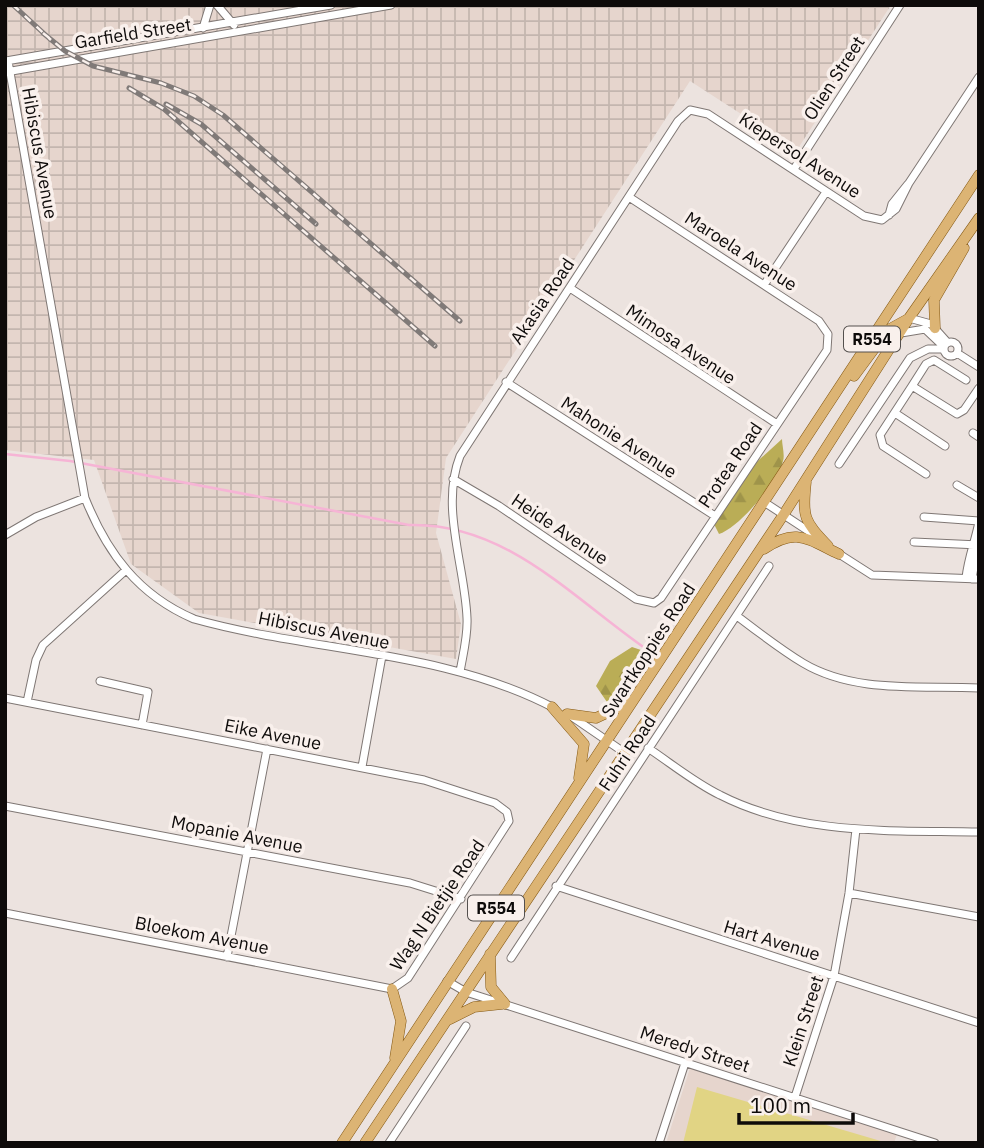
<svg xmlns="http://www.w3.org/2000/svg" width="984" height="1148" viewBox="0 0 984 1148" font-family="'IBM Plex Sans',sans-serif">
<style>
.built{fill:#e6d5cd}
.industrial{fill:url(#industrial-grid)}
.forest{fill:url(#forest-firs)}
.garden{fill:#e1d484}
.lines{fill:none;stroke-linecap:round;stroke-linejoin:round}
.stream{stroke:#f6b4d5;stroke-width:2.5}
.minor-casing{stroke:#7f7774;stroke-width:9}
.major-casing{stroke:#845812;stroke-width:11}
.minor{stroke:#fff;stroke-width:7}
.major{stroke:#dcb474;stroke-width:10}
.rail-casing{stroke:#807a78;stroke-width:5}
.rail{stroke:#f9f0ec;stroke-width:2.5;stroke-dasharray:8;stroke-linecap:butt}
.labels{text-anchor:middle;dominant-baseline:central;stroke-width:7;stroke-linejoin:round;paint-order:stroke}
.shield{fill:#f9f0ec;stroke:#54504e;stroke-width:2}
.shield-label{font-size:16px;font-weight:bold;fill:#0e0b0a}
.street-label{font-size:18px;fill:#0e0b0a;stroke:#f9f0ec}
</style>
<defs>
<pattern id="industrial-grid" width="8" height="8" patternUnits="userSpaceOnUse" patternTransform="scale(1.75)"><rect width="8" height="8" fill="#e6d5cd"/><path d="M0 4h8M4 0v8" fill="none" stroke="#c4b6af"/></pattern>
<pattern id="forest-firs" width="22" height="20" patternUnits="userSpaceOnUse" patternTransform="scale(1.75)"><rect width="22" height="20" fill="#baad56"/><path d="M5 1l3.5 6h-7zM16 11l3.5 6h-7z" fill="#9f944a"/></pattern>
</defs>
<rect width="100%" height="100%" fill="#ece3df"/>
<path class="built" d="M690,1068L897,1134L894,1143H666Z"/>
<path class="industrial" d="M5,5H891L797,150L690,81L446,458L436,533L461,624L456,659L199,613L131,564L94,460L5,450Z"/>
<path class="forest" d="M782,439C782,445 785,455 783,461C778,481 739,528 719,534L713,522L750,468Z
M632,647L641,650L645,657L629,694L609,705L596,686L610,661Z"/>
<path class="garden" d="M697,1087L884,1142V1143H683Z"/>
<g class="lines">
<path class="stream" d="M5,454L70,461L409,525C508,522 576,602 652,653"/>
<defs>
<path id="minor" d="M217,5L234,25
M203,28L210,5
M6,61L331,5
M8,61L85,498C107,553 138,595 194,619C312,652 444,650 554,708
M6,72L391,5
M794,169L900,5
M889,215L892,204L908,184
M764,285L826,192
M570,288L777,424
M909,318L931,324L948,343
M901,333L925,329L944,347
M944 349a7 7 0 1 1 14 0a7 7 0 1 1-14 0Z
M957,353L979,367
M506,382L715,516
M912,386L926,364L934,360L966,380
M895,413L945,446
M973,433L979,437
M839,464L910,358L928,349H943
M926,474L883,446L880,435L912,386L957,414L964,410L979,388
M453,479L499,506L636,599L654,603L661,598L827,350L828,334L819,321L629,197
M957,485L979,498
M764,502L816,536
M924,517L979,521
M5,535L36,517L85,498
M914,542L979,545
M836,552L872,575L979,579
M966,578C968,558 975,542 979,522
M972,579L976,556L974,547
M737,616C758,632 780,649 803,663C855,694 921,685 979,688
M460,672C463,654 468,636 467,618C465,566 440,507 460,456L678,121L690,110L708,114L864,216L882,220L896,209L909,183L979,77
M100,681L148,692L142,725
M5,698L424,780L495,803L507,812L509,821L408,978L392,989L5,913
M27,702L36,660L43,645L125,571
M571,716L625,753
M648,748C672,764 695,783 720,795C800,836 892,830 979,832
M362,767L382,656
M5,806L410,883L461,899
M556,886L979,1023
M849,893L979,917
M227,957L267,749
M511,958L769,566
M447,981L466,992L935,1143
M795,1097L834,976L849,893L856,829
M389,1143L466,1026
M659,1143L685,1063"/>
<path id="major" d="M935,328L934,300L964,248
M854,376L888,330L908,319
M806,482C802,517 804,521 828,546
M764,549C796,527 807,539 839,554
M552,707L584,744L579,778
M567,714L596,718L632,701
M490,954L491,987L505,1004
M392,989L401,1021L395,1058
M450,1019L474,1007L502,1004
M342,1143L979,175
M365,1143L784,514L909,318L979,218"/>
</defs>
<use href="#minor" class="minor-casing"/>
<use href="#major" class="major-casing"/>
<use href="#minor" class="minor"/>
<use href="#major" class="major"/>
<defs>
<path id="rail" d="M13,5L51,40
M43,33L65,51L93,66L161,83L194,96L223,115L460,321
M129,88L164,109L435,346
M166,104L201,124L316,224"/>
</defs>
<use href="#rail" class="rail-casing"/>
<use href="#rail" class="rail"/>
</g>
<g class="labels">
<g class="shield">
<rect x="844" y="326.5" width="56" height="25" rx="5"/>
<rect x="468" y="895.5" width="56" height="25" rx="5"/>
</g>
<g class="shield-label">
<text x="872" y="339">R554</text>
<text x="496" y="908">R554</text>
</g>
<g class="street-label">
<text transform="translate(133 33) rotate(-9)">Garfield Street</text>
<text transform="translate(834 78) rotate(-57)">Olien Street</text>
<text transform="translate(40 153) rotate(80)">Hibiscus Avenue</text>
<text transform="translate(800 155) rotate(33)">Kiepersol Avenue</text>
<text transform="translate(741 251) rotate(33)">Maroela Avenue</text>
<text transform="translate(542 301) rotate(-56)">Akasia Road</text>
<text transform="translate(681 344) rotate(34)">Mimosa Avenue</text>
<text transform="translate(619 437) rotate(33)">Mahonie Avenue</text>
<text transform="translate(730 465) rotate(-56)">Protea Road</text>
<text transform="translate(560 529) rotate(34)">Heide Avenue</text>
<text transform="translate(324 630) rotate(11)">Hibiscus Avenue</text>
<text transform="translate(648 650) rotate(-57)">Swartkoppies Road</text>
<text transform="translate(273 734) rotate(11)">Eike Avenue</text>
<text transform="translate(627 753) rotate(-56)">Fuhri Road</text>
<text transform="translate(237 834) rotate(11)">Mopanie Avenue</text>
<text transform="translate(437 905) rotate(-56)">Wag N Bietjie Road</text>
<text transform="translate(202 935) rotate(11)">Bloekom Avenue</text>
<text transform="translate(772 940) rotate(17)">Hart Avenue</text>
<text transform="translate(803 1021) rotate(-72)">Klein Street</text>
<text transform="translate(695 1049) rotate(18)">Meredy Street</text>
</g>
</g>
<rect width="984" height="1148" fill="none" stroke="#0e0b0a" stroke-width="14"/>
<path d="M739 1113v10h114v-10" fill="none" stroke="#0e0b0a" stroke-width="3.5"/>
<text x="750" y="1113" font-size="21" fill="#0e0b0a" stroke="#f9f0ec" stroke-width="5" paint-order="stroke">100 m</text>
</svg>
